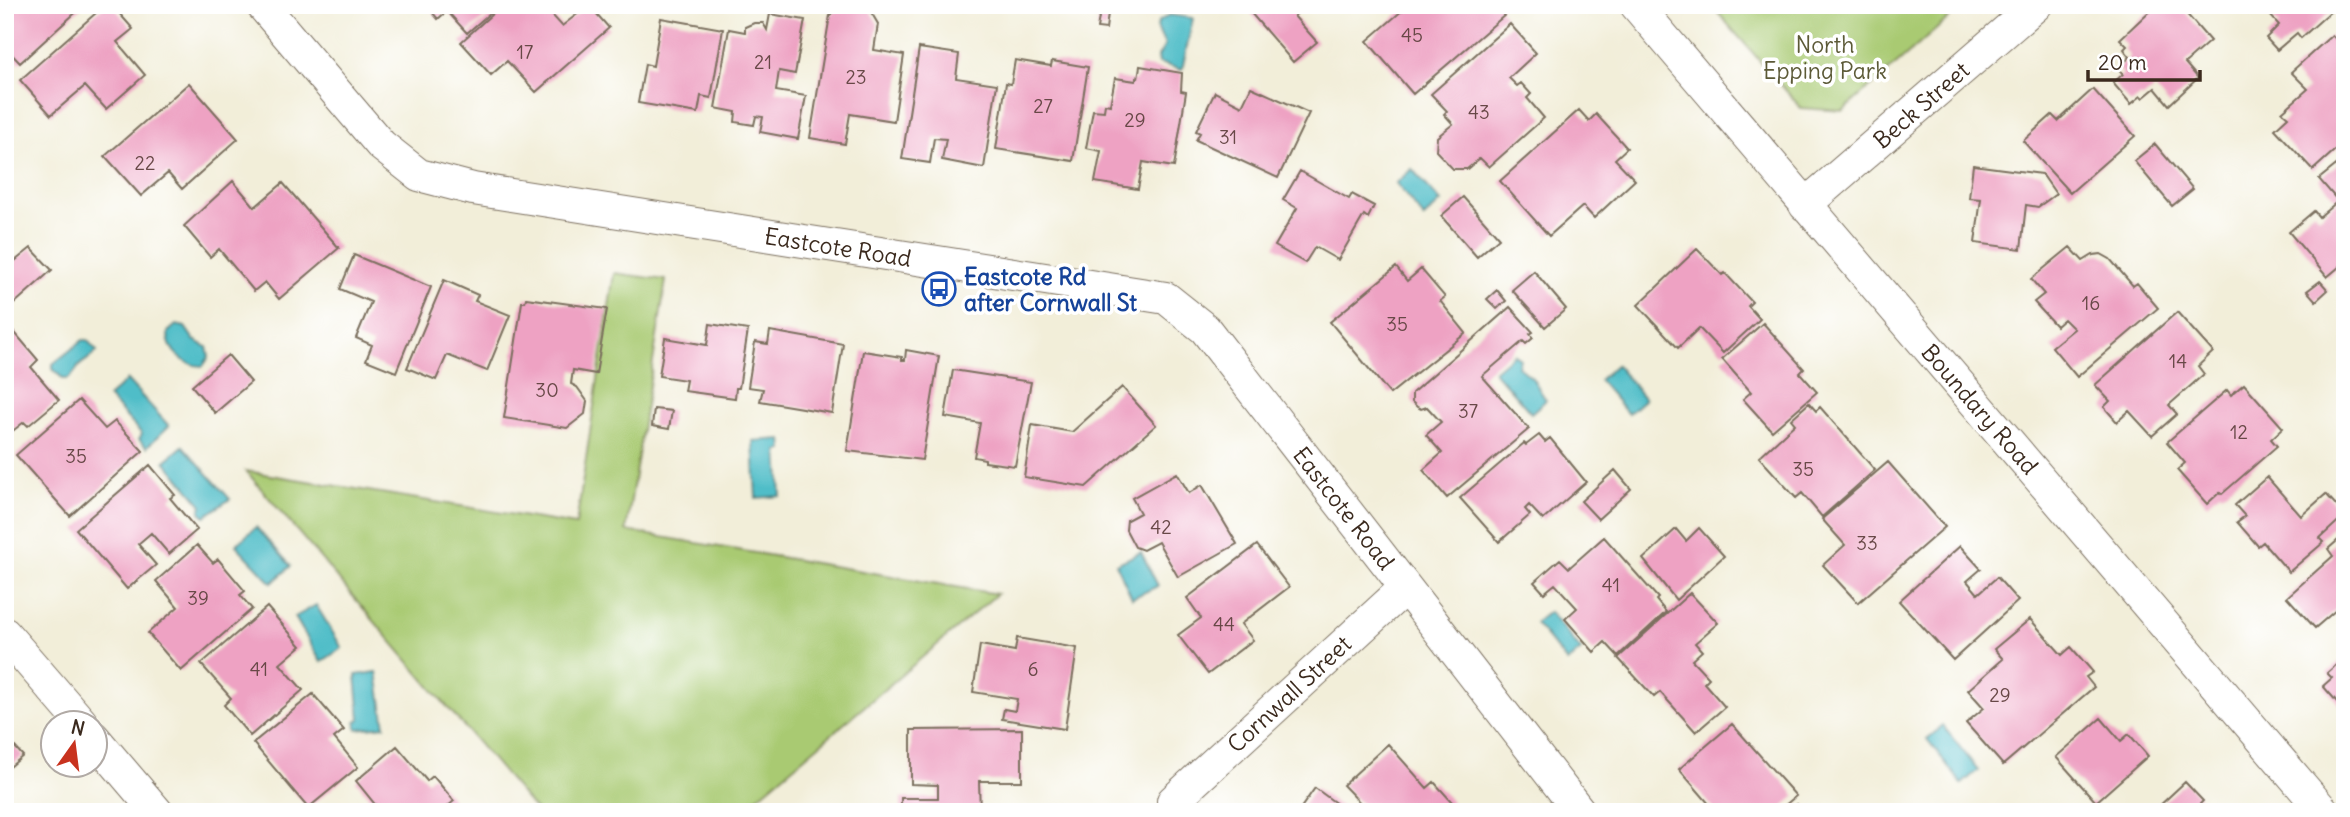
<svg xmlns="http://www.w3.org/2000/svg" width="2350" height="817" viewBox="0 0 2350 817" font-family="Delius,sans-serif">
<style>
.green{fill:#a9ca72;stroke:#727a48;stroke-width:2}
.water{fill:#4fbdc8;stroke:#457473;stroke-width:2}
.building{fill:#eea2c3}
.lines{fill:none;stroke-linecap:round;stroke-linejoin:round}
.street-casing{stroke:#7b6f5f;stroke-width:34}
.street{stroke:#fff;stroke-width:32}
.labels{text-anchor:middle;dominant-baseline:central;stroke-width:7;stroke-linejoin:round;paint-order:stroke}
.number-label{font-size:19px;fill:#684847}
.park-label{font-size:23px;fill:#5c5a37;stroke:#fff}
.street-label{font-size:23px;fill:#3b2a1e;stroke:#fff}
.transit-label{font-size:23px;font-weight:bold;fill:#164399;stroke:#fff;text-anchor:start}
</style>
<rect width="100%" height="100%" fill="#fff"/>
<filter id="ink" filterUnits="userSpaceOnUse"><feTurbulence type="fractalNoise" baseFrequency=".0143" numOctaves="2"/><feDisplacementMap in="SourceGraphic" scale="14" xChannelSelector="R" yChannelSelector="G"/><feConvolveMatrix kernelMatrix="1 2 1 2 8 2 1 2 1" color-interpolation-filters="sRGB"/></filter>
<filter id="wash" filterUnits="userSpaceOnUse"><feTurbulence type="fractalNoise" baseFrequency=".00686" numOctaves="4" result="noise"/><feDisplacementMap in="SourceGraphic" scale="28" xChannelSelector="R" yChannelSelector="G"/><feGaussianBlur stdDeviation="1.57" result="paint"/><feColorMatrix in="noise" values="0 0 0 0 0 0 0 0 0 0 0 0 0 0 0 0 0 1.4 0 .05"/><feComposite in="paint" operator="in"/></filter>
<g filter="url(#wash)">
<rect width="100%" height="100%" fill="#f2eed9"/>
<path class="green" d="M1711,5H1964L1843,111L1801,108Z
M614,273L666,280L626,531L997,594L740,812H537L246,471L576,525Z"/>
<path class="water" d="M1169,15L1193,18L1182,70L1159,63L1158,57L1165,45L1157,28L1158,22Z
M1412,169L1441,202L1424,218L1396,183Z
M176,325L185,327L194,340L207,347L209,357L203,366C185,366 167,351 168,332Z
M83,340H87L97,351C90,360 84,360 79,366C75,371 74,375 68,379H63L53,369V364Z
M1514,354L1520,359L1518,366L1532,378L1546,400L1531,413L1494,371Z
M1616,365L1645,399L1628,414L1599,380Z
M127,380L169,426L147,447L139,440L142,434L108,397Z
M782,439L783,450L778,451L781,496L756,498L753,441Z
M183,446L230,499L205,516L200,512L202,505L165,461Z
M256,527L291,566L272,583L236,545Z
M1141,552L1158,586L1132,598L1116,564Z
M316,605L342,648L321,662L295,617Z
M1549,612L1581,650L1567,662L1535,623Z
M377,672L385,726L357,729L356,722L360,719L356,675Z
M1943,726L1978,770L1962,784L1927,739Z"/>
<g id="blocks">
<path class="building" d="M5,5H84L20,63L5,47Z
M105,5H112L133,29L117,42L145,75L106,109L85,86L51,115L20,80Z
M426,5H499L467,33L447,11L438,19Z
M502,5H543L562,26L589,5L609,28L536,92L507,61L491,75L461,42Z
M845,5L868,7L878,24L874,50L904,55L894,121L850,114L845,144L810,138L830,15Z
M1244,5H1307L1294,16L1317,42L1293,62Z
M1400,5H1504L1499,9L1505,15L1413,94L1367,41L1404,9Z
M2156,5H2179L2210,41L2185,63L2198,78L2169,105L2155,88L2143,98L2141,96L2131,104L2113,83L2123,74L2118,68L2130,57L2124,49L2127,46L2120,39Z
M2261,5H2323L2330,12L2301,38L2297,33L2277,50L2266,38L2279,25Z
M1100,12L1108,13L1106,29L1097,28Z
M770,14L805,20L795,74L779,71L776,91L806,96L798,139L760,132L763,117L756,116L754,125L735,122L736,112L715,108L729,29L745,32V27L754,23H763L767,30Z
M661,18L723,29L711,98L701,96L698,113L638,103L645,64L653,66Z
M1510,24L1536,53L1509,78L1517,86L1521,83L1531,94L1527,98L1544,118L1489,167L1480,158L1467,169H1453L1436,151L1437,137L1453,124L1444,114L1447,111L1431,94Z
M2332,35L2345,49V141L2313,170L2275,129L2288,117L2282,112L2308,89L2291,72Z
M919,48L959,54L956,78L997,84L984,168L942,160L946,139L934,138L930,163L902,159Z
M1015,60L1051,66L1052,61L1088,67L1073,161L996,149L1006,83L1011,84Z
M1140,66L1182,73L1181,91L1186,92L1174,167L1143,162L1138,189L1095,182L1101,151L1086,148L1093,110L1104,111L1105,104L1110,105L1115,78L1136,81V78H1138Z
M189,83L238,139L182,189L168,173L141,196L105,156Z
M1251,87L1309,113L1278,178L1196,140L1200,133L1196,131L1215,92L1242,106Z
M2093,89L2135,136L2070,193L2023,141L2052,115L2058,121Z
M1579,110L1589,121L1596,114L1627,148L1615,159L1635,180L1594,218L1583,206L1549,236L1500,181Z
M2155,144L2193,189L2172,206L2134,161Z
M2345,158V262L2327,277L2289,232L2314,211L2319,217L2338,201L2319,179Z
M1973,165L2042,174L2056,194L2038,207L2026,205L2021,249L1975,243L1981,199L1969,198Z
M1300,171L1349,199L1352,194L1374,206L1368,218L1364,215L1338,260L1315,247L1305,263L1275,246L1297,208L1283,200Z
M233,181L255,207L283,183L339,248L279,299L265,282L254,291L219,249L210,257L184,226Z
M1463,197L1499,238L1477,257L1441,216Z
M2070,247L2083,261L2093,255L2101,254L2110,259L2133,286L2137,283L2158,308L2077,377L2052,347L2074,329L2064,319L2056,326L2034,302L2044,294L2031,279Z
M31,248L52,270L5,312V269Z
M1697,249L1722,275L1725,273L1752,302L1748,306L1760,319L1723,353L1699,328L1678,348L1638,305Z
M354,255L431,287L396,372L366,360L372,345L356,338L371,302L340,289Z
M1396,267L1407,281L1421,269L1445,297L1440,301L1466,333L1390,394L1330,322Z
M1534,271L1566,309L1545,327L1512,290Z
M444,280L478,295L475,301L510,315L487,371L447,355L436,380L407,368Z
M2320,281L2328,290L2316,301L2307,291Z
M1497,290L1506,301L1497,309L1487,299Z
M526,298L607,309L596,374L573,370L571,384L577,387L587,401L585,414L567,428L504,418L522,302H525Z
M1510,307L1533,332L1530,334L1533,338L1526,344L1523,341L1482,376L1529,429L1447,498L1423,470L1442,453L1426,435L1441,422L1427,407L1421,409L1417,407L1412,402V393Z
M2177,312L2213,352L2198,366L2204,374L2169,405L2177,414L2152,436L2129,411L2117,422L2104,407L2110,401L2095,385Z
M1763,323L1804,369L1800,373L1817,392L1772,431L1743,399L1751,392L1722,359Z
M710,324L748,330L739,388H736L735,398L684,391L686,380L659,376L665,338L707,345Z
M10,327L38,360L31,367L59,400L28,426L24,422L5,437V331Z
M770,331L843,344L832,413L760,401L763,389L748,387L755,342L768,344Z
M906,350L939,356L922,460L847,451L863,351L902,357V360H905Z
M228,355L251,382L215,413L192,386Z
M953,370L1031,382L1015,466L985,462V459L974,457L980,423L945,417Z
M2244,384L2283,428L2271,439L2277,446L2222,494L2220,492L2207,504L2177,470L2185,463L2167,442L2227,390L2231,395Z
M1122,387L1156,425L1086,487L1024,477L1032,425L1072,432Z
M79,400L105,429L115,421L143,451L70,516L16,455Z
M1809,403L1816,411L1820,407L1875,470L1822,517L1802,493L1796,498L1759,457L1795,424L1791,419Z
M654,409L672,411L669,429L652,426Z
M1539,435L1545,442L1550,438L1586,482L1543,520L1529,505L1525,509L1530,515L1499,542L1460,498L1524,443L1526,445Z
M1888,462L1945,527L1858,603L1823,565L1845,545L1822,519Z
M150,465L175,495L170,498L197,530L169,554L151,533L138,544L156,565L127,589L76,529Z
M1615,470L1631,489L1598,519L1581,501Z
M1177,473L1189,493L1202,485L1237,544L1178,577L1158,542L1143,550L1135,547L1126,530L1127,520L1140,513L1132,498Z
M2267,477L2301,516L2326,494L2345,515L2320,538L2324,542L2289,572L2263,542L2258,546L2237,522L2245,516L2235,505Z
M1699,528L1724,556L1676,600L1643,559L1676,529L1686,541Z
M2345,534V617L2337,609L2315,628L2287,597L2333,556L2328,549Z
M1604,537L1658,598L1656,600L1666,612L1618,656L1605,642L1594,652L1565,619L1577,608L1555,584L1544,593L1534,582L1560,559L1569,568Z
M197,545L213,563L218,559L245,591L240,595L252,609L181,671L148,633L178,607L156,581Z
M1257,545L1289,587L1241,624L1253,640L1208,674L1178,635L1201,618L1187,598Z
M1960,546L1981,569L1967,581L1978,594L1997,577L2018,601L1953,660L1899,601Z
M1690,593L1718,623L1695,643L1702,651L1692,660L1709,678L1704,683L1725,707L1696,732L1660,692L1654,697L1618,658Z
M267,607L301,646L280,664L303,690L250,736L224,705L231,698L201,664Z
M2030,619L2062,655L2071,647L2093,672L2086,677L2094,687L2003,765L1966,723L1984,708L1968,690L2003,659L1994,649Z
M1017,638L1077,648L1065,729L1002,719L1004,709L1015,711L1017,699L973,692L980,645L1015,651Z
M2345,657V711L2323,686L2332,678L2327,673Z
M313,694L344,730L334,738L358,767L308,808L253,743Z
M2101,718L2121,741L2129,734L2148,756L2096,802L2056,757Z
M1732,724L1796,796L1777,812H1716L1679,769Z
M1022,729V781H979L980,812H901V798H938V785L911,784V730Z
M5,736L23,756L5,771Z
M1388,744L1427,788L1434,782L1461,812H1369L1343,785Z
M397,746L427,781L433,776L454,801L447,807L452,812H373L378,808L356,781Z
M2185,782L2203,801L2198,806L2203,812H2158L2156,809Z
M1315,788L1348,812H1298Z
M2092,802L2102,812H2082Z
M1797,804L1805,812H1788Z"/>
</g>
</g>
<g filter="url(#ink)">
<use href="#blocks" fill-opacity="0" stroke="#7b6f5f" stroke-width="2"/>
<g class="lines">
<defs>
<path id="street" d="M262,5L381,145L419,175L473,189L1166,298L1205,329L1580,812
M1636,5L2324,812
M1805,205L2036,5
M5,634L81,722
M94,738L157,812
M1173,801L1405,588"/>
</defs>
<use href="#street" class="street-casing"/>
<use href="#street" class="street"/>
</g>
</g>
<defs>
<symbol id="bus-ring" viewBox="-11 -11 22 22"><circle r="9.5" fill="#fff" stroke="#1a4fb4" stroke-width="1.5"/><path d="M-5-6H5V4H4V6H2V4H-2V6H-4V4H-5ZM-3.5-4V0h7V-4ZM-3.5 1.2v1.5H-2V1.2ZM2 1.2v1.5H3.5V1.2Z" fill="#1a4fb4"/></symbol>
</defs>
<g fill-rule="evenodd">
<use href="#bus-ring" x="920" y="270" width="38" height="38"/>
</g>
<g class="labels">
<g class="number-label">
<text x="1412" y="35">45</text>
<text x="525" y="52">17</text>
<text x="763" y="62">21</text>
<text x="856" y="77">23</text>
<text x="1043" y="106">27</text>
<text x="1479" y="112">43</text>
<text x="1135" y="120">29</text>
<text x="1228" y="137">31</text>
<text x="145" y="163">22</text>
<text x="2091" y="303">16</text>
<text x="1397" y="324">35</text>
<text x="2178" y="361">14</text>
<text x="547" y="390">30</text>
<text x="1468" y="411">37</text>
<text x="2239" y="432">12</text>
<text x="76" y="456">35</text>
<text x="1803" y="469">35</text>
<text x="1161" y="527">42</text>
<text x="1867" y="543">33</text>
<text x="1611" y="585">41</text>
<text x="198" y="598">39</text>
<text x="1224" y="624">44</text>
<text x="259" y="669">41</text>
<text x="1033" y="669">6</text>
<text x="2000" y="695">29</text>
</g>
<g class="park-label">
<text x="1825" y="44">North<tspan x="1825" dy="26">Epping Park</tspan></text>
</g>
<g class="street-label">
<text transform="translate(1921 105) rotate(-41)">Beck Street</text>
<text transform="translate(838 247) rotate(9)">Eastcote Road</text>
<text transform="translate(1980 409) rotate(49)">Boundary Road</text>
<text transform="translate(1344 508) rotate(52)">Eastcote Road</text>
<text transform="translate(1289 694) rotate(-43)">Cornwall Street</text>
</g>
<g class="transit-label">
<text x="964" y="276">Eastcote Rd<tspan x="964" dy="26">after Cornwall St</tspan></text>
</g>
</g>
<rect width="2350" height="817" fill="none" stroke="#fff" stroke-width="28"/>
<g transform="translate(74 744) rotate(14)"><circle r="33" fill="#ffffff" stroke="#b1aaa5" stroke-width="2"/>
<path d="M0-5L12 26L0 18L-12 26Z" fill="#c8321e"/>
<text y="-10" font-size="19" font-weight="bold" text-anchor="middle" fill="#3b2a1e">N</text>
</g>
<path d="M2088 70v10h112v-10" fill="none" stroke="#3b2a1e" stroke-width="3.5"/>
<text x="2098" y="70" font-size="21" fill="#3b2a1e" stroke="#ffffff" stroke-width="5" paint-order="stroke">20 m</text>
</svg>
